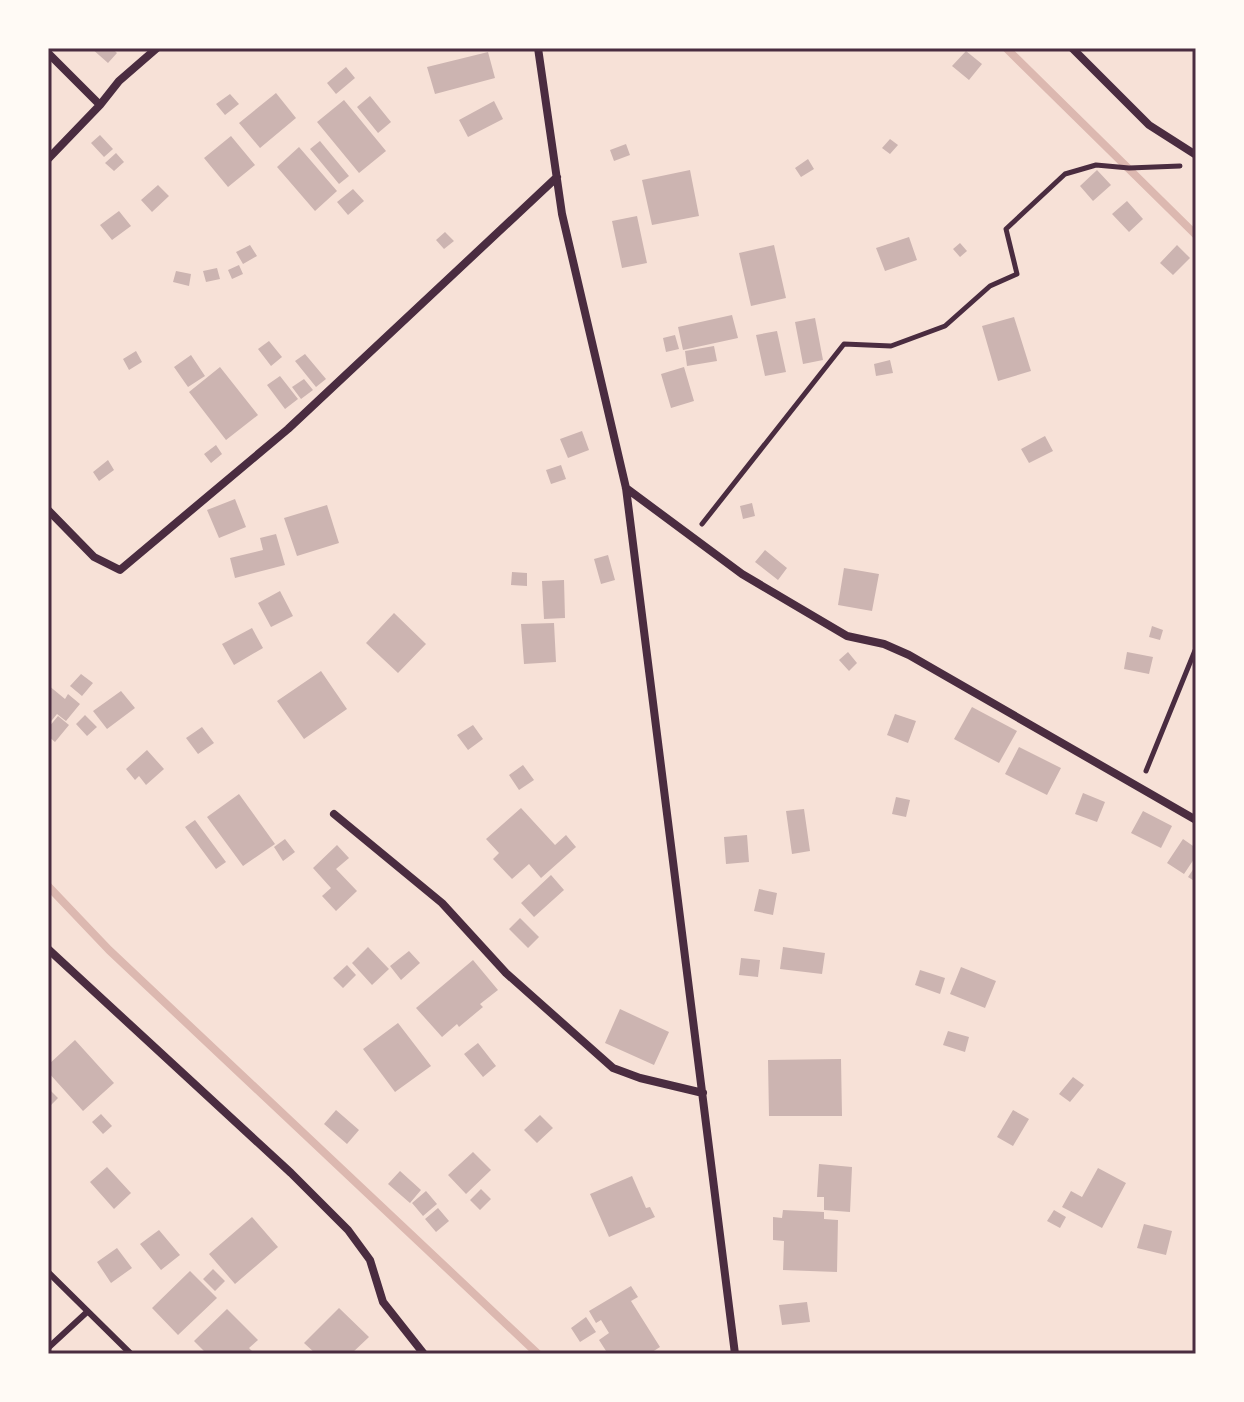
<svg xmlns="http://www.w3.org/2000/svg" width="1244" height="1402" viewBox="0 0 1244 1402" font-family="'PT Sans Narrow',sans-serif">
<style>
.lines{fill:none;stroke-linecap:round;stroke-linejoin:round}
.stream{stroke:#dcb8b0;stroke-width:8}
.building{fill:#ccb4b1}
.path{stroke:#4a2c40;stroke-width:5}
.service{stroke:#4a2c40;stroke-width:6}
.minor{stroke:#4a2c40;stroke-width:8}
.neatline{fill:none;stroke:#4a2c40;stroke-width:3}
</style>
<rect width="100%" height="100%" fill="#f7e1d7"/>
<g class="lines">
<path class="stream" d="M1006,48L1196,235
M48,886L109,950L538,1354"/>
</g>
<path class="building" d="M91,48H112L117,53L108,63Z
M966,51L982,64L969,80L952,66Z
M488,52L495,78L435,94L427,67Z
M346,67L355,78L336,94L327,83Z
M276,93L296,118L260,148L239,123Z
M230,94L239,104L225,115L216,104Z
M370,96L391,122L378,133L357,107Z
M344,100L386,151L359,173L317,122Z
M494,101L503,119L468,137L459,120Z
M100,135L113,149L104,157L91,143Z
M231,136L255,165L228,187L204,158Z
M890,139L898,145L890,154L882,148Z
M320,141L349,176L339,184L310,149Z
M626,144L630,155L614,161L610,150Z
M299,147L337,191L315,211L277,167Z
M116,153L124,162L114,171L105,163Z
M808,159L814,169L801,177L795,168Z
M690,170L699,216L652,225L642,180Z
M1097,170L1111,185L1093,201L1080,186Z
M158,185L169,196L152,212L141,200Z
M353,189L364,201L348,215L337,202Z
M1127,201L1143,219L1129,232L1112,214Z
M119,211L131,226L112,240L100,225Z
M637,216L647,263L622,268L612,221Z
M445,232L454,241L444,249L436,240Z
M909,237L917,260L885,271L876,248Z
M960,243L967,251L960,257L953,249Z
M250,245L257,256L243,264L236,252Z
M774,245L786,298L751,306L739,253Z
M1177,245L1190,258L1173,275L1160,263Z
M239,265L243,274L232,279L228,270Z
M217,268L220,279L206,282L203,271Z
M176,271L191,274L189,286L173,282Z
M732,315L738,338L683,350L678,327Z
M1014,317L1031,371L998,381L982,326Z
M815,318L823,360L803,364L795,322Z
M777,331L786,372L765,376L756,335Z
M675,335L679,349L666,352L663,338Z
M269,341L282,357L271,366L258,349Z
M714,346L717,361L687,366L685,351Z
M136,351L142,362L129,370L123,359Z
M305,354L326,379L316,387L295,361Z
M191,355L205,376L188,387L174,367Z
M890,360L893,373L876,376L874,364Z
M220,367L258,415L226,440L189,392Z
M684,367L694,401L671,408L661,374Z
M280,376L298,399L285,409L267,385Z
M304,379L313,390L301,399L292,387Z
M582,431L589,450L568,458L560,439Z
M1045,436L1053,451L1029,463L1021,449Z
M216,445L222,454L211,463L204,454Z
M108,460L114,470L99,481L93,472Z
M561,465L566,479L551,484L546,470Z
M235,499L246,527L219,538L207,510Z
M752,503L755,516L743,519L740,506Z
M327,505L339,543L297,556L284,518Z
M276,534L285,565L235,578L230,558L263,550L260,538Z
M765,550L787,568L778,580L755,562Z
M608,555L615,580L601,584L594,559Z
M844,568L879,574L872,611L838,605Z
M512,572L527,573V586L511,585Z
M564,580L565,618L544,619L542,581Z
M280,591L293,616L271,627L258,603Z
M394,613L426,644L398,673L366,643Z
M554,623L556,662L524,664L521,624Z
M1152,626L1163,630L1160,640L1149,637Z
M252,628L263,648L234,665L222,644Z
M848,652L857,663L849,671L839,660Z
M1127,652L1153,657L1149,674L1124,669Z
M321,671L347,709L304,739L277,701Z
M81,674L93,683L82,696L70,686Z
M48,685L65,699L68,694L80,704L66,721L57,714L48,725Z
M121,691L135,708L107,729L93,711Z
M972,707L1017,731L999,763L954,739Z
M895,714L916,721L908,743L887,735Z
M85,715L97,727L87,736L76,724Z
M58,716L69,725L55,742L48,736V728Z
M473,725L483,739L468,750L457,735Z
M202,727L214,743L198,754L186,738Z
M1019,747L1061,768L1047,795L1005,774Z
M147,750L164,769L146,785L139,776L135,780L126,769Z
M523,765L534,780L519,790L509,775Z
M1083,793L1105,802L1097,822L1075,814Z
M239,794L275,844L243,866L207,817Z
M896,797L910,800L906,817L892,814Z
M521,808L555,845L566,835L576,847L541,878L529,864L512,879L493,859L499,853L486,839Z
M804,809L810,851L792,854L786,811Z
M1143,811L1172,826L1161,848L1131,833Z
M195,820L226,862L216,869L185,827Z
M747,835L749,862L726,864L724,837Z
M285,839L295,852L283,861L274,847Z
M1183,839L1196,848V856L1184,874L1167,863Z
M337,845L349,858L336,869L357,891L336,911L322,896L331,888L313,868Z
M1196,865V882L1188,877Z
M551,875L564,890L534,917L521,903Z
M759,889L777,893L773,915L754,911Z
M520,918L539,937L528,948L509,929Z
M368,947L389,969L372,985L352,963Z
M783,947L825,953L822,974L780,969Z
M409,951L420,963L401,980L390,966Z
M741,958L760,960L758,977L739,975Z
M473,960L498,990L480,1004L483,1007L459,1027L457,1024L442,1037L416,1008Z
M347,965L356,975L343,988L333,978Z
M961,967L996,981L985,1008L950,994Z
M920,970L945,978L940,994L915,985Z
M620,1009L669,1032L654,1065L605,1043Z
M398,1023L431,1066L395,1092L363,1049Z
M948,1031L969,1037L965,1052L943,1045Z
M75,1040L114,1083L83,1111L48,1072V1065Z
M478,1043L496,1066L483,1077L464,1054Z
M841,1059L842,1116H769L768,1060Z
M1073,1077L1084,1085L1070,1102L1059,1094Z
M48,1088L58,1098L48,1108Z
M336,1110L359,1130L347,1144L324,1124Z
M1013,1110L1029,1119L1013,1146L997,1137Z
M101,1114L112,1126L103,1134L92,1122Z
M540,1115L553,1128L537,1143L524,1130Z
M473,1152L491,1170L466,1194L448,1175Z
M819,1164L852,1167L850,1212L824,1210V1197H817Z
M107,1167L131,1193L114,1209L90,1182Z
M1098,1168L1126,1183L1102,1228L1062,1207L1071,1191L1082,1197Z
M400,1171L421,1190L410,1203L388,1184Z
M632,1176L646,1208L650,1207L655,1217L609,1237L590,1194Z
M481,1189L491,1199L480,1210L470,1200Z
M426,1191L437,1204L423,1216L412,1203Z
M438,1208L449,1221L436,1232L425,1219Z
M783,1210L824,1212V1219L838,1220L837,1272L783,1270L784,1241L773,1240V1217L782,1218Z
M1054,1210L1066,1217L1060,1228L1047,1221Z
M252,1217L278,1247L235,1284L209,1254Z
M1144,1224L1172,1231L1166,1255L1137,1248Z
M159,1230L180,1255L161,1270L140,1244Z
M117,1248L132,1268L111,1283L97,1262Z
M213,1269L225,1281L215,1291L203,1279Z
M190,1271L217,1298L178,1335L152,1308Z
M631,1286L638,1297L631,1301L660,1347L649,1354H608L599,1340L609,1333L601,1320L596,1323L589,1311Z
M807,1302L810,1322L782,1325L779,1305Z
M339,1308L369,1337L351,1354H316L304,1343Z
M227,1309L258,1340L249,1348L255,1354H207L194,1341Z
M586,1317L596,1332L580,1342L571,1328Z"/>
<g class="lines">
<path class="path" d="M702,524L844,344L891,346L945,326L990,286L1017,274L1006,229L1065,174L1096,165L1129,168L1180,166
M1146,771L1196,648"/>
<path class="service" d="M48,1272L131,1354
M48,1348L87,1312"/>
<path class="minor" d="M538,48L562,214L626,488L735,1354
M1072,48L1149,125L1196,155
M48,53L100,105L119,81L157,48
M48,159L100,105
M626,488L742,574L847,636L884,644L909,655L1196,820
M48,510L94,557L120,570L288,429L557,177
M334,814L442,903L506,973L613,1068L640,1078L703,1093
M48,949L291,1173L348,1230L370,1260L383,1302L424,1354"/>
</g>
<rect width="1244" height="1402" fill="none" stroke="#fffaf5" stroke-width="100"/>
<rect x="50" y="50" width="1144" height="1302" class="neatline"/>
</svg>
